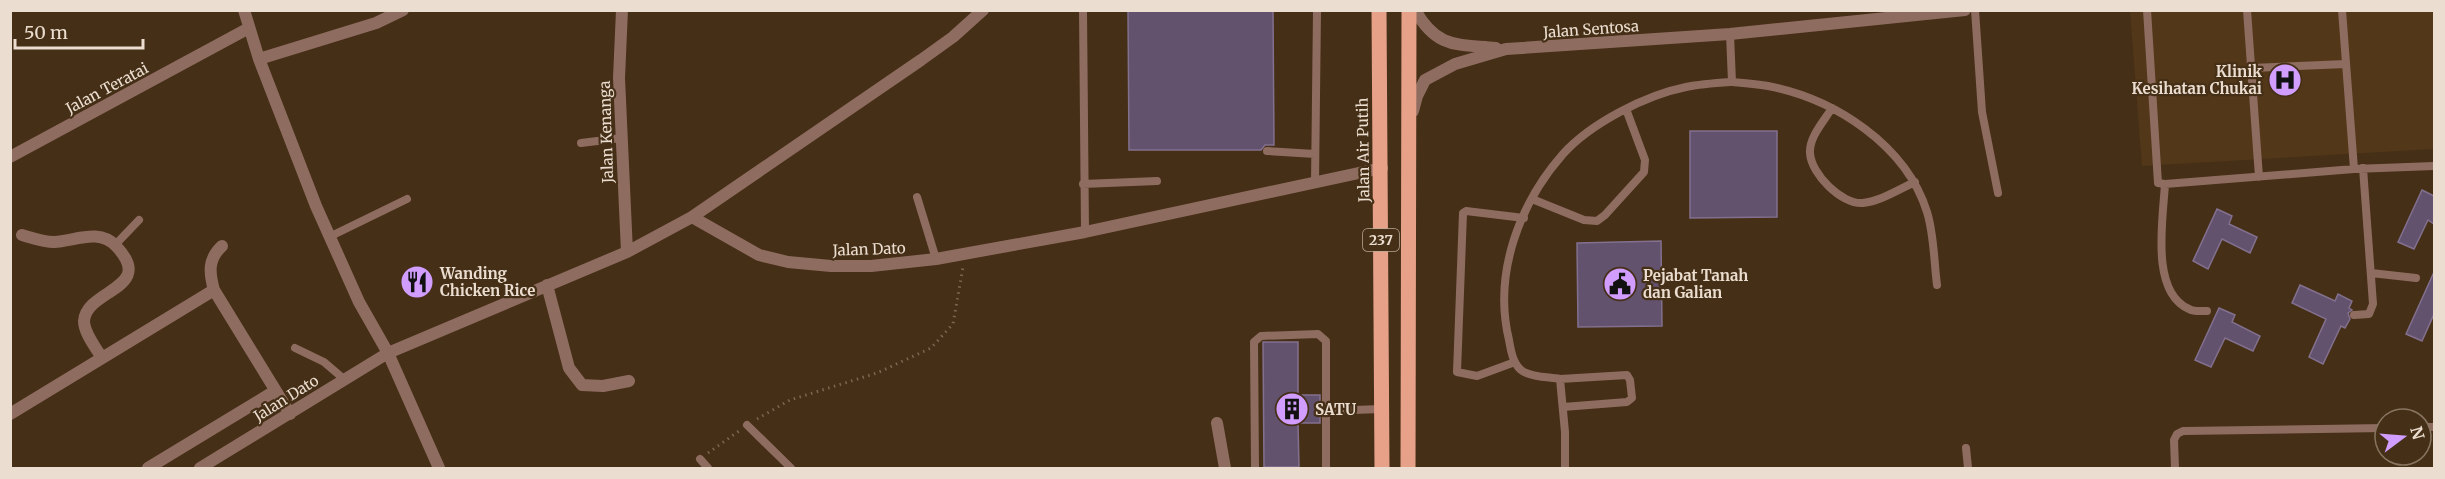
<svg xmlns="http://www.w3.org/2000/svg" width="2445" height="479" viewBox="0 0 2445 479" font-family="Merriweather,serif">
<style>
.built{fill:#523719}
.building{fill:#63526e;stroke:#82708e;stroke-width:1.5}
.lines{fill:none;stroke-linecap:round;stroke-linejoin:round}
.path{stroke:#7a6752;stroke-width:3;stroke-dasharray:1.5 4.5;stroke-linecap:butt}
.service{stroke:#8f6c60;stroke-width:8}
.minor{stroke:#8f6c60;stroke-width:12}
.primary{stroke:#e8a189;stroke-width:15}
.labels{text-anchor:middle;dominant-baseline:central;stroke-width:4.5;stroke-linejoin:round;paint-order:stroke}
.shield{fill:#452f17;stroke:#b9a998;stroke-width:1.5}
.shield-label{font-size:14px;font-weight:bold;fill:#ebddcf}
.street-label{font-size:15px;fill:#ebddcf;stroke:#452f17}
.poi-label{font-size:15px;font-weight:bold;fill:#ebddcf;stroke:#452f17;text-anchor:start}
</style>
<rect width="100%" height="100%" fill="#452f17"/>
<path class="built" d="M2130,11H2434V149L2142,166Z"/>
<path class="building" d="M1128,10H1273L1274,145H1265L1261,150H1129Z
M1690,131H1777V217L1690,218Z
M2422,190L2434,196V224L2428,220L2414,249L2398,242Z
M2217,209L2232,216L2229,224L2257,237L2250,253L2222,239L2208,269L2193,261Z
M1661,241L1662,326L1578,327L1577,243Z
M2434,272V314L2422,341L2406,334Z
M2300,285L2335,301L2338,294L2352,301L2349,308L2352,310L2348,313L2350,319L2345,328L2341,326L2323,364L2309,357L2326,319L2292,303Z
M2219,308L2235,315L2232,322L2260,336L2253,351L2225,338L2211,367L2195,360Z
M1263,342H1298V395H1320V423H1298L1299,467H1264Z"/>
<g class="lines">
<path class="path" d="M757,419L790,400L877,373L931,348L953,324L963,267
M708,453L739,431"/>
<path class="service" d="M1083,10L1085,232
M1975,10L1982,112L1998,193
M2147,10L2158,183L2165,184L2354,169L2434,166
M2247,10L2259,177
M2342,10L2354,169
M2251,68L2346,64
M1732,82C1744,83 1756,84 1768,86C1835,99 1906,145 1927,212C1934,234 1934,262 1937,285
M1832,108C1824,121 1809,137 1810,153C1811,174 1842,205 1863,203C1881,201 1899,189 1915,182
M581,143L622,138
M1267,151L1315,154
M1315,183L1317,10
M1083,184L1157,181
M2165,184C2163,219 2150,292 2189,309C2194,312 2202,311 2207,311
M917,197L936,259
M1532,199L1584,220L1597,221L1605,215L1644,172L1645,160L1626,109
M329,237L407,199
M115,245L139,220
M2371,273L2416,278
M2354,315L2369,314L2373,304L2363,168
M295,348L324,362L345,380
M1515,362L1477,376L1457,372L1463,213L1466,211L1524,218
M1560,379L1627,375L1630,380L1632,398L1627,402L1563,407
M1327,411L1381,409
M747,425L791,468
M2421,427H2434
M1966,448L1968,468
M700,459L708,468
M1255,468L1254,342L1261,336L1318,334L1326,341V468
M1565,468V432L1560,379C1548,377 1534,377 1524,372C1513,366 1511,351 1509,340C1493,274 1519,204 1563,154C1591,123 1646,95 1686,87C1701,84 1717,83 1732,82L1730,34
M2175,468L2174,440L2177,434L2183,431L2385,428"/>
<path class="minor" d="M244,10L259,59L316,206L359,302L388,353L439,468
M622,10L619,78L627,252
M1415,10C1437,49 1457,44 1496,48
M259,59L376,23L403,10
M1413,111L1417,96L1425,80L1455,64L1506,49L1730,34L1965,10
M10,157L249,28
M692,217L921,60L953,37L983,10
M22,235C33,238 43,242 54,242C75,241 99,228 116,246C157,289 86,289 84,321C84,333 96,348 102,358
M222,246C208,259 209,272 214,290L290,414
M547,285L569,368L582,385L603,386L629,381
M10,414L214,290
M1217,423L1225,468
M148,468L275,391
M200,468L388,353L627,252L692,217L759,255L788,262L831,266H871L936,259L1085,232L1382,168"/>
<path class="primary" d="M1379,10L1382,468
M1408,468L1409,10"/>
</g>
<defs>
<symbol id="hospital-disc" viewBox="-11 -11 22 22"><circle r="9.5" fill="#d19dfe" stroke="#452f17"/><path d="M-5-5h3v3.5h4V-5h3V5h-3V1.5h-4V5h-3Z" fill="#111"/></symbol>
<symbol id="restaurant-disc" viewBox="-11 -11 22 22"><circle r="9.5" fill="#d19dfe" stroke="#452f17"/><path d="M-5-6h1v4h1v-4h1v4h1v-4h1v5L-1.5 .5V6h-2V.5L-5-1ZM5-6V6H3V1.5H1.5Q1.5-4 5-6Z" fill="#111"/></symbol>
<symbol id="civic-disc" viewBox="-11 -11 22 22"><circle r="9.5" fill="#d19dfe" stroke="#452f17"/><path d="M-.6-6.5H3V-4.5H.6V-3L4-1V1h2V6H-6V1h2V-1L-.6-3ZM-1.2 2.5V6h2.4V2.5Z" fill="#111"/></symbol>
<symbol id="building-disc" viewBox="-11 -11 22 22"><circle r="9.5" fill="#d19dfe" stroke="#452f17"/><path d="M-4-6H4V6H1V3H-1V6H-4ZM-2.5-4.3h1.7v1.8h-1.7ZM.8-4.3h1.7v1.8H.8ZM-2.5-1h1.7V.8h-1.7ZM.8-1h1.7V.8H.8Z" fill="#111"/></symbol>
</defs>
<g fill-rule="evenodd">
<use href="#hospital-disc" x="2266" y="61" width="38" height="38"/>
<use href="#restaurant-disc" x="398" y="263" width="38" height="38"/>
<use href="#civic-disc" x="1601" y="265" width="38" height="38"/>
<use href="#building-disc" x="1273" y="390" width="38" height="38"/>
</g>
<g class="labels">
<rect class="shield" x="1363" y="229" width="36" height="22" rx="4.5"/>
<g class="shield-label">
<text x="1381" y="240">237</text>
</g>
<g class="street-label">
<text transform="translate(1591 29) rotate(-4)">Jalan Sentosa</text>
<text transform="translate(107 88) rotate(-28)">Jalan Teratai</text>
<text transform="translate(606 132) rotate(-92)">Jalan Kenanga</text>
<text transform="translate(1363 150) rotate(-91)">Jalan Air Putih</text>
<text transform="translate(869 249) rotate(-2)">Jalan Dato</text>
<text transform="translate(286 398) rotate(-32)">Jalan Dato</text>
</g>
<g class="poi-label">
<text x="2262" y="71" text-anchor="end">Klinik<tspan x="2262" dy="17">Kesihatan Chukai</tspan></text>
<text x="440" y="273">Wanding<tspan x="440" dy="17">Chicken Rice</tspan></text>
<text x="1643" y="275">Pejabat Tanah<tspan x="1643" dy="17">dan Galian</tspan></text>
<text x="1315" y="409">SATU</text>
</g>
</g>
<rect width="2445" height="479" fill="none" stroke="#ebddcf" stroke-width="24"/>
<g transform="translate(2403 437) rotate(74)"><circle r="28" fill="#452f17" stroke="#877561" stroke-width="1.5"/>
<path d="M0-4.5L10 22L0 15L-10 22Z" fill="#d19dfe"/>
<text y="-9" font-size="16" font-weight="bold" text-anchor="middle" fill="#ebddcf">N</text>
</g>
<path d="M15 39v9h128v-9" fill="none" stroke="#ebddcf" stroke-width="3"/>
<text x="24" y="39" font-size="18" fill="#ebddcf" stroke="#452f17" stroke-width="4.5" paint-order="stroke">50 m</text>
</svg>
